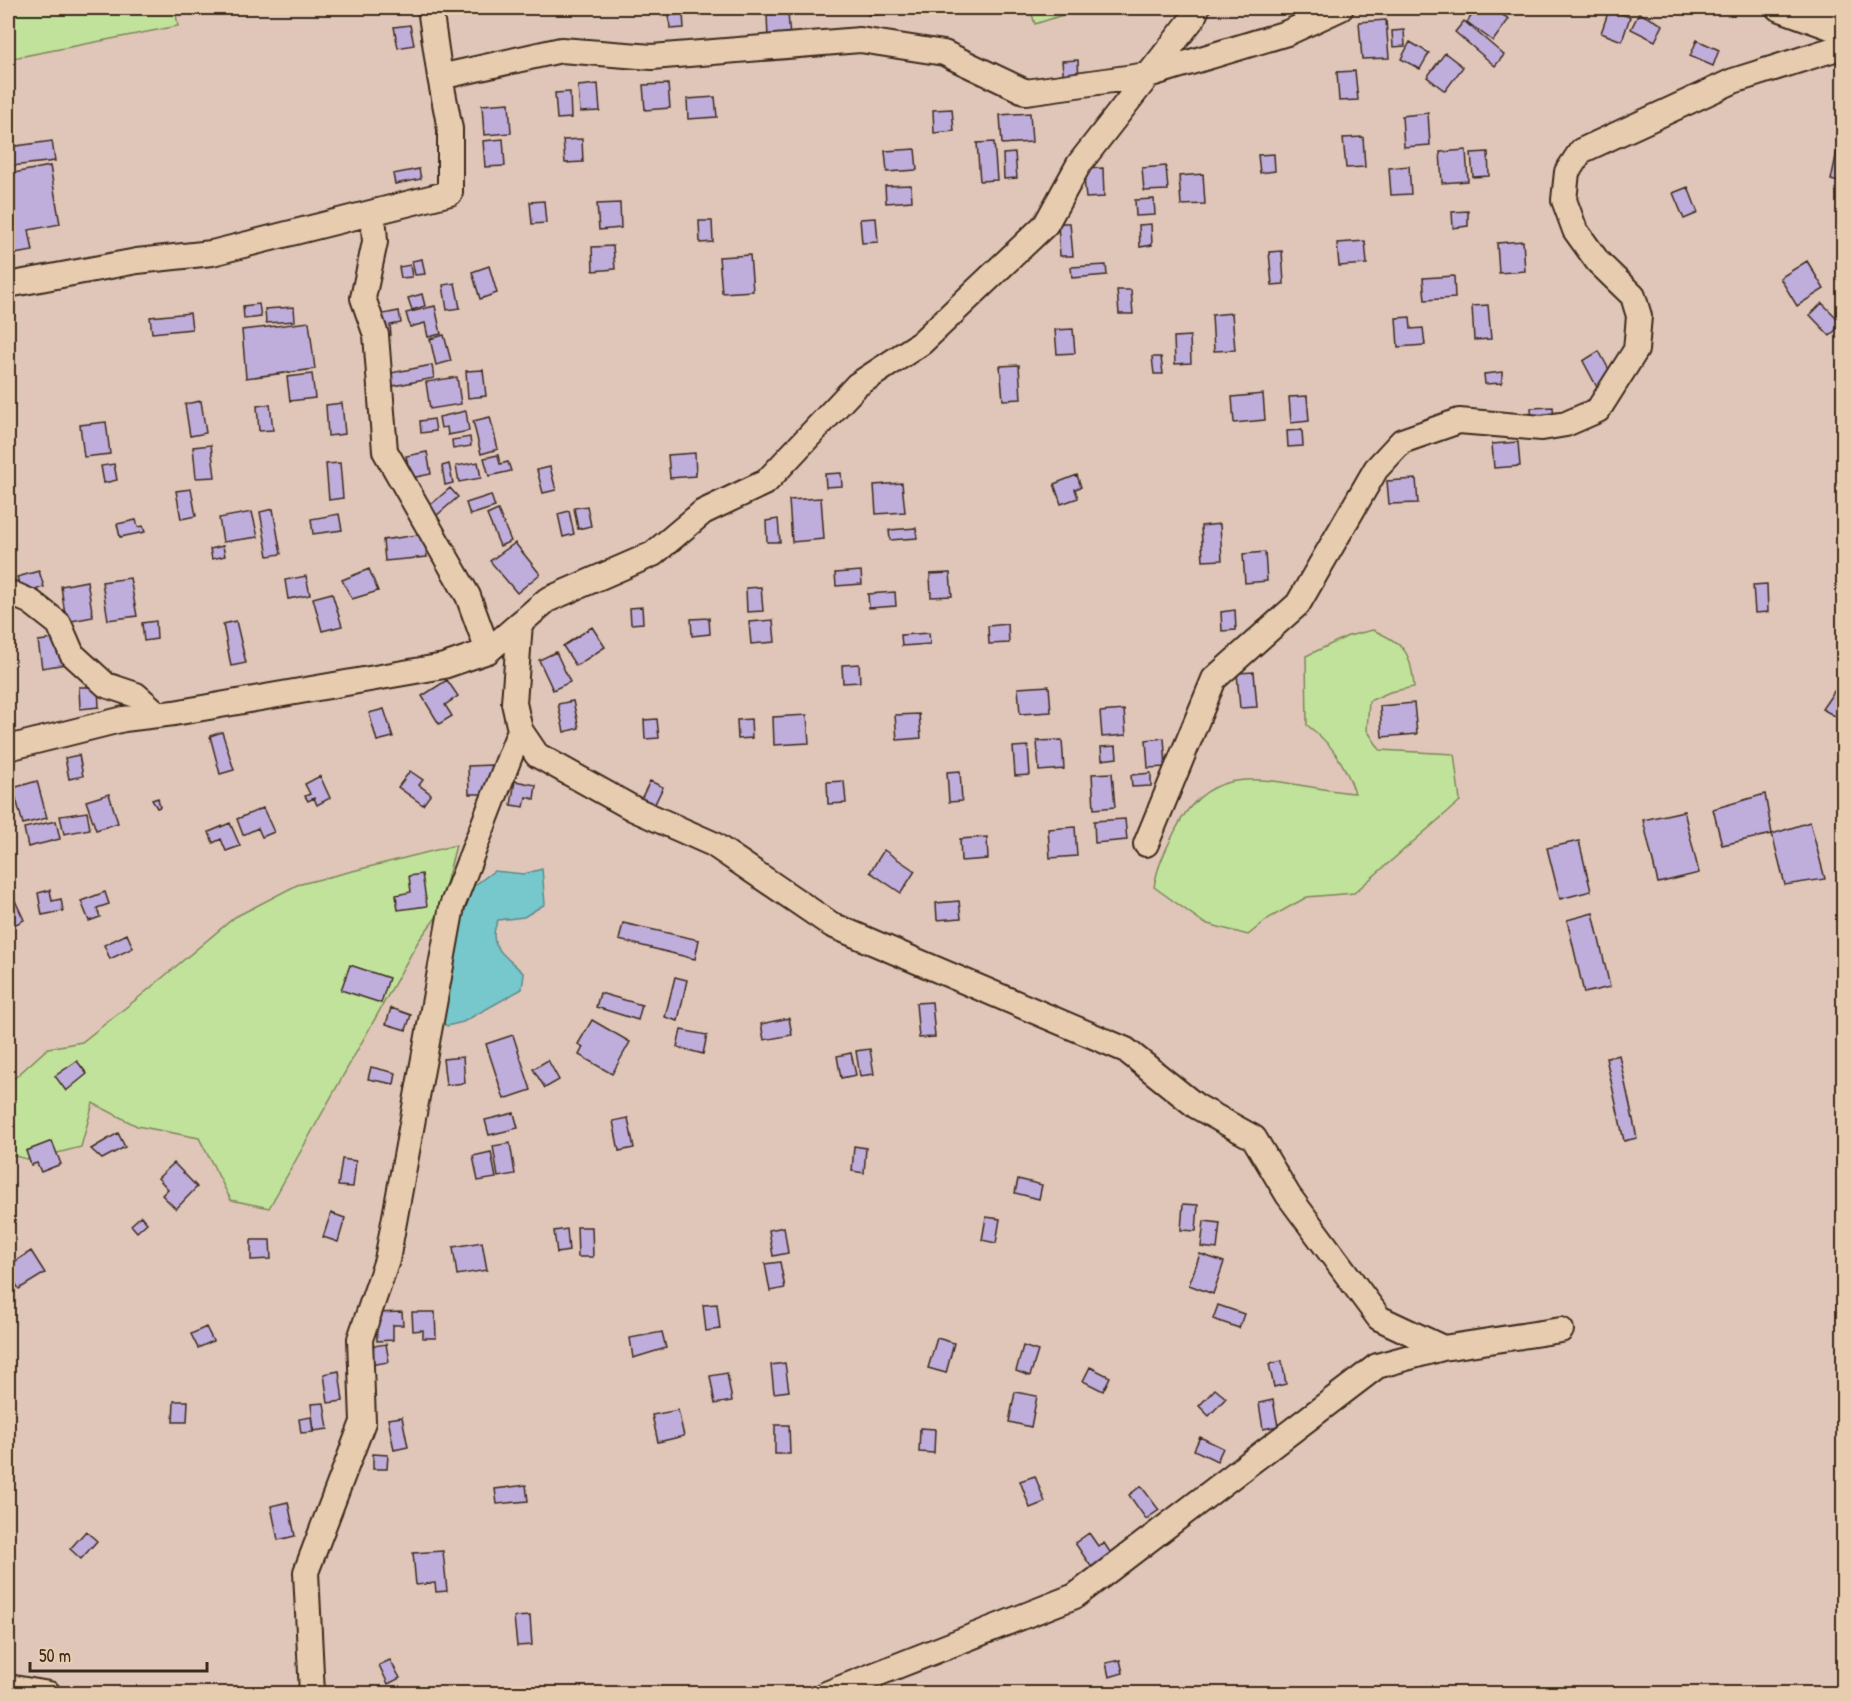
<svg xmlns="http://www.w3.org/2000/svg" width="1851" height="1701" viewBox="0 0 1851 1701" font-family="'Patrick Hand',sans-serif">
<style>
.green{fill:#c1e29b;stroke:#7e865c;stroke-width:1.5}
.water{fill:#77c8cd;stroke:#5f8987;stroke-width:1.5}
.building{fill:#bfaddc;stroke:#3b2a1e;stroke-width:1.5}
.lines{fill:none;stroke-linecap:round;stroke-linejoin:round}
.minor-casing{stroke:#3b2a1e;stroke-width:28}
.primary-casing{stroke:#3b2a1e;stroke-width:38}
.minor{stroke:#e8ccaf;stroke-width:24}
.primary{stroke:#e8ccaf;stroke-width:33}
</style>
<rect width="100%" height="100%" fill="#e0c6b8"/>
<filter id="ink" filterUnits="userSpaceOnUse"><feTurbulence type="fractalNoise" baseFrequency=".0167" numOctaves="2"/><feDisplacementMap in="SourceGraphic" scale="12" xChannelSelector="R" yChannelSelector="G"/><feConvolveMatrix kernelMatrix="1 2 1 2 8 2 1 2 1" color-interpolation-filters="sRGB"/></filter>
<g filter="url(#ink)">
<path class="green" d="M8,8H175L178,26L8,59Z
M1030,8H1084L1035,24Z
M1373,630C1405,644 1411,652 1414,687L1390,692L1369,701L1367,730L1380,750L1454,754L1460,801L1354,893L1307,897L1269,918L1248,935L1204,923L1154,887C1157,867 1166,849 1175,831C1215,749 1286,789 1355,793C1345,764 1332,744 1307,725L1306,656L1348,636Z
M456,845L438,915L419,940L269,1208L231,1200L199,1138L137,1126L93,1103L81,1147L30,1160L8,1154V1084L48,1048L82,1042L143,994L235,917L297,885Z"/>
<path class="water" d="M542,869L545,904L524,917L498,920C485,948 506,955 524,974L522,989L463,1022L447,1026L439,1019L456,923L471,888L494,871L524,874Z"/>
<path class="building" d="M868,8H885L886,14L868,15Z
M993,8H1009V12L993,13Z
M1477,8H1492L1509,19L1493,41L1467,22Z
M1609,10L1630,17L1622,41L1601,33Z
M788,13L790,38L768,39L767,14Z
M1639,13L1663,25L1655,41L1631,29Z
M683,14L684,28L670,29L669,15Z
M1386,20L1389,58L1362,59L1359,22Z
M1464,21L1504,55L1495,66L1455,32Z
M410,25L414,45L398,48L394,27Z
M1404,30L1405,46L1393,47L1392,31Z
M1697,40L1719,50L1713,66L1690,56Z
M1410,42L1429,53L1420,69L1401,59Z
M1445,53L1463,67L1445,91L1427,77Z
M1078,60L1079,80L1064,82L1062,61Z
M1355,71L1358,100L1339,101L1337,72Z
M598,84L600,111L580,112L578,86Z
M668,84L670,108L645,110L643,85Z
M570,92L571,118L557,119L555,93Z
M715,97L717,117L688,119L687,99Z
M509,103L511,133L484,135L482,105Z
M952,109L954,131L934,133L933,110Z
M1030,113L1032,142L1002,144L1000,115Z
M1428,113L1430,145L1404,147L1402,116Z
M1363,137L1365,167L1346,168L1343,138Z
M503,139L505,166L485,167L483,141Z
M582,139L583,162L565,163L563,140Z
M52,141L55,161L12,166L9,147Z
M994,142L997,180L980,181L977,143Z
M915,149L917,170L887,172L885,151Z
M1466,150L1468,181L1442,183L1440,152Z
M1837,151L1844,153L1842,183L1831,180Z
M1488,152L1489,176L1473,177L1471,153Z
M1015,153L1017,178L1004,179L1003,154Z
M1274,154L1275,171L1260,173L1258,155Z
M50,166L60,224L29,230L33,251L8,255V174Z
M1166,166L1168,190L1144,191L1142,168Z
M1409,166L1411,194L1391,195L1389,168Z
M1103,168L1104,197L1086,198L1083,169Z
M419,169L421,179L395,184L393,174Z
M1203,174L1205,204L1181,205L1179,176Z
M911,185L912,201L886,203L885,186Z
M1688,187L1698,213L1684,219L1673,193Z
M1154,199L1155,215L1136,216L1135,200Z
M544,201L546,223L532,224L530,202Z
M620,203L621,228L599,230L597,204Z
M1468,211V226L1453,228L1452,212Z
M876,218L878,242L862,243L860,219Z
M699,221H712L713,242L700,243Z
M1058,223H1070L1073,256H1060Z
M1151,224L1152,245L1140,247L1139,225Z
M1365,241L1367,264L1339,266L1337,243Z
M1523,241L1525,271L1499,273L1497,243Z
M613,246L615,269L593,271L592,247Z
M1282,251L1284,284L1272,285L1269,252Z
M750,255L753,291L722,293L719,257Z
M422,259L425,274L415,275L412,261Z
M1807,261L1824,289L1797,306L1780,278Z
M410,265L412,277L401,278L399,267Z
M1106,265L1107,275L1072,278L1071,267Z
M489,266L497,293L480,299L472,272Z
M1454,276L1455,298L1425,300L1423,278Z
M455,283L460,308L447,310L443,285Z
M1117,290H1131L1133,314H1119Z
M422,294L425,306L412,310L408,298Z
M1822,303L1842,323L1830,336L1810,315Z
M259,304L261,317L244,319L243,306Z
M1488,305L1491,339L1474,340L1472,306Z
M435,306L441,334L428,337L425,323L410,327L406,313Z
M294,307L295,321L266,323L265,309Z
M399,311L401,323L390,325L391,335L382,336L378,315Z
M190,313L192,329L152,333L150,317Z
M1232,313L1235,350L1214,351L1212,315Z
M1410,317L1411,329L1423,328L1425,345L1398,347L1396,318Z
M309,322L315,369L246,378L242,330Z
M1073,329L1075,353L1057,354L1055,330Z
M444,335L451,361L436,365L430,339Z
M1190,336L1191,363L1175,364L1174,337Z
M1599,351L1615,381L1599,391L1583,361Z
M1152,357H1161L1163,374H1154Z
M432,365L434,378L393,386L391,373Z
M1019,365L1021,399L1003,400L1000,366Z
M483,370L486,396L468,398L466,371Z
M1502,372V383L1485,384L1484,374Z
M312,374L315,398L290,401L287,377Z
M457,377L461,404L430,409L426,382Z
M1263,394L1265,420L1234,423L1232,397Z
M1307,396L1309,421L1291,423L1289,397Z
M201,401L206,433L190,436L185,404Z
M342,403L345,434L328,436L326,405Z
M270,404L273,430L259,431L257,406Z
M1553,407L1554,421L1532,422L1531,408Z
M466,411L469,431L448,435L447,427L441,428L439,417Z
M490,417L498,449L481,454L473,421Z
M434,419L436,431L421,433L420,421Z
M106,422L110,454L84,457L80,425Z
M1302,430L1303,446L1288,447L1287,431Z
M470,437L471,446L453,449L452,440Z
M1518,442L1520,466L1494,468L1492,444Z
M211,445L215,477L196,478L193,447Z
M427,452L431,474L411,478L406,456Z
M695,453L696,476L670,478L668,455Z
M498,455L500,464L508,462L511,471L489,476L484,458Z
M478,462L481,478L459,482L456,466Z
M340,463L343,498L329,500L326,464Z
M114,464L117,480L104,483L101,466Z
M449,464L453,483L445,485L442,466Z
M550,467L556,490L543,493L537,470Z
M841,473L842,486L826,487L825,474Z
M1077,475L1081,487L1075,489L1078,498L1061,504L1054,484Z
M1416,479L1418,503L1389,504L1387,481Z
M902,483L905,512L876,514L874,485Z
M450,488L458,497L436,516L428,507Z
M191,489L196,516L181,519L176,491Z
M491,495L495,507L470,515L466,503Z
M821,498L824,539L792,542L789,500Z
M587,506L591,526L578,529L574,508Z
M273,509L281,554L268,556L260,512Z
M498,510L511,541L500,546L487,515Z
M569,511L574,534L563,537L558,514Z
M252,512L258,537L223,542L219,518Z
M339,514L342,530L313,534L311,519Z
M778,519L780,542H767L766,521Z
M136,520L138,527L143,526L145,532L120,537L117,524Z
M1220,524L1222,560L1203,561L1201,526Z
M916,528L917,538L890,540L889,530Z
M424,534L427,557L385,561L383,540Z
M515,543L540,574L517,593L490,561Z
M223,546L225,556L212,559L210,549Z
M1265,552L1267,581L1245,583L1243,554Z
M369,569L378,591L352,599L342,580Z
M39,571L44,587L22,593L17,577Z
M861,571L862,584L836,586L835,573Z
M950,573L952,596L931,597L930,574Z
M306,576L310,595L288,599L285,580Z
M130,578L137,616L108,620L102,582Z
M87,581L93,617L66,622L61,586Z
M1767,584L1768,612L1755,613L1753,585Z
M761,587L763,611L747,612L746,588Z
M895,592L896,606L869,608L868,594Z
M332,593L342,626L322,631L313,598Z
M642,607L643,623L631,624L630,608Z
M1235,610L1236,630L1222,631L1221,612Z
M709,618L710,634L692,636L691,619Z
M773,620L775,642L751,644L749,622Z
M156,621L157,639L144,641L142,623Z
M236,621L246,663L231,666L223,624Z
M1008,624L1009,643L989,644L988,626Z
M592,627L605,647L576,666L563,646Z
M929,633L930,644L902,646L901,635Z
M63,638L67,664L42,668L38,641Z
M556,652L570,682L553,690L539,660Z
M859,664L860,682L843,683L842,665Z
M1254,672L1257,707L1240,708L1237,673Z
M1844,677V721L1822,709Z
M447,680L458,696L445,705L452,716L439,724L422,696Z
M1049,686L1051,712L1020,714L1018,688Z
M79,687H98L99,707L80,709Z
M573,701L579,728L564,732L558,704Z
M1414,703L1417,734L1382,737L1380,706Z
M384,709L393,737L377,741L369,713Z
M1124,710L1126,735L1102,737L1100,712Z
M919,714L921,738L897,740L895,715Z
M807,715L809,743L774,745L773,717Z
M657,719L659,738L645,739L644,720Z
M751,719L752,738L738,739L737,720Z
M222,732L234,770L220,774L210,736Z
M1164,738L1166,767L1148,768L1146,740Z
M1062,740L1064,769L1039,771L1037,741Z
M1028,746L1030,775L1015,776L1013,747Z
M1116,746L1117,758L1102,760L1101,747Z
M79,755L83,776L69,779L65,758Z
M492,765L493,794H469L468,766Z
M410,771L423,780L419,785L431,794L423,805L398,787Z
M960,771L962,801L949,802L947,772Z
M1112,773L1115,807L1094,809L1092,774Z
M1151,773V786L1132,787L1131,775Z
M320,776L330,798L317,805L314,798L308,801L305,796L310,794L305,784Z
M37,781L47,818L23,824L13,788Z
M515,781L536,785L534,799L526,797L524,807L511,805Z
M650,781L663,787L651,812L638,805Z
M844,781L846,803L828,804L827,782Z
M109,794L118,823L96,830L86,801Z
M1765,794L1772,834L1722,845L1713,809Z
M158,798L160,807L157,808L152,800Z
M263,808L274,832L262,837L258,828L243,835L237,819Z
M1684,811L1699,873L1658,883L1643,820Z
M87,812L90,829L64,834L60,816Z
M1125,819L1127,840L1095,843L1094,821Z
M56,821L60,839L28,847L24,828Z
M1810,822L1825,879L1785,885L1772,834Z
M230,823L240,846L226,851L221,839L213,843L209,832Z
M1075,827L1077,856L1050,858L1048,829Z
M987,837L988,859L961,861L960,839Z
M1579,841L1591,891L1560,899L1547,848Z
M884,850L915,871L901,893L870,872Z
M422,874L427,906L398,910L396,895L411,892L409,876Z
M50,890L52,901L61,899L63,911L42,915L38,893Z
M105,892L109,904L97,908L100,917L89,921L81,901Z
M12,894L24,920L8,928V896Z
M959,901L961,918L937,920L936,903Z
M1593,913L1610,987L1584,993L1567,920Z
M623,923L699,940L695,959L619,940Z
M127,934L133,948L110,959L104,945Z
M350,965L389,978L381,1003L341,990Z
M675,977L687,980L678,1021L665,1017Z
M600,993L642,1005L638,1020L596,1007Z
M932,1002L935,1037L919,1038L916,1003Z
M391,1008L411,1015L406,1030L386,1024Z
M789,1018L792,1035L764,1040L761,1024Z
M592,1020L630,1042L612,1074L579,1055L583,1047L578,1044Z
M681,1030L707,1035L703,1054L677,1047Z
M513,1035L531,1090L504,1099L486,1044Z
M870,1049L874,1074L860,1076L856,1051Z
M851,1053L856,1075L841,1078L837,1056Z
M1619,1055L1637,1138L1624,1141L1606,1058Z
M463,1057L465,1083L446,1085L443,1059Z
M548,1060L559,1080L545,1088L533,1069Z
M77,1061L87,1074L66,1091L55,1076Z
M371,1067L396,1073L394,1084L368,1079Z
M514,1113L518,1128L489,1135L485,1120Z
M628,1118L634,1148L619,1151L613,1121Z
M118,1133L125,1147L102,1159L91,1149Z
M52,1141L61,1164L41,1172L37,1163L31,1165L26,1151Z
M510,1143L515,1174L498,1177L493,1146Z
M854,1146L866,1148L864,1173L852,1171Z
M491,1152L496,1178L478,1181L473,1156Z
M342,1159L356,1161L353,1187L338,1186Z
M174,1163L197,1187L176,1209L162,1195L168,1189L158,1178Z
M1018,1179L1042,1185L1039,1199L1015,1193Z
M1183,1204L1198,1205L1196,1231L1181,1230Z
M331,1213L345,1218L338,1242L323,1237Z
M141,1216L147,1223L137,1232L131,1225Z
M986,1217L1000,1219L996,1243L982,1240Z
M1204,1221L1220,1223L1217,1249L1201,1247Z
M577,1227H592L593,1257H578Z
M784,1227L788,1253L773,1256L769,1230Z
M567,1229L569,1251L557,1253L554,1231Z
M251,1240H270L271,1259L251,1260Z
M482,1242L487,1270L457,1275L453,1247Z
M31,1251L45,1273L19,1289L8,1272V1266Z
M1200,1254L1224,1262L1213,1294L1189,1285Z
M780,1262L785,1288L770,1291L765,1264Z
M717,1304L720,1329L706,1331L703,1305Z
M1218,1305L1244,1314L1239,1328L1213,1319Z
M402,1312L403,1325H393V1340L377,1341L376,1313Z
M412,1312H435L436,1338H423V1330L413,1331Z
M206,1327L213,1341L198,1348L191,1334Z
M662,1332L666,1348L633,1358L630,1338Z
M937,1338L954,1343L946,1373L928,1368Z
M386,1344L389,1362L370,1365L367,1347Z
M1023,1346L1038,1351L1030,1376L1016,1371Z
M1282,1361L1286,1384L1274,1387L1269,1364Z
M785,1363L789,1391L774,1393L771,1365Z
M1090,1367L1110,1377L1103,1391L1083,1381Z
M339,1371L343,1401L328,1403L324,1374Z
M727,1373L732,1401L715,1404L710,1376Z
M1215,1389L1226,1398L1209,1416L1199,1406Z
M1015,1392L1037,1396L1031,1427L1009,1422Z
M1273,1400L1278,1426L1263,1429L1259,1403Z
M174,1401H188L187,1422H173Z
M324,1403L328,1429L314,1431L311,1404Z
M678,1410L684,1436L658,1442L652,1415Z
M311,1417L313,1432L301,1433L299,1419Z
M402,1417L408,1447L394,1450L388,1419Z
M775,1425H789L790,1454H775Z
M920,1428L935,1429L934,1453L919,1452Z
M1200,1437L1223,1448L1217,1461L1194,1450Z
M373,1454L388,1455L387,1469H373Z
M1035,1476L1045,1502L1030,1508L1020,1481Z
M526,1485L528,1501L497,1504L495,1489Z
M1141,1486L1159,1510L1146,1519L1129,1495Z
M288,1502L295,1536L278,1540L271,1506Z
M86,1531L97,1541L81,1559L70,1549Z
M1089,1533L1098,1546L1104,1543L1112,1555L1092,1568L1075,1543Z
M443,1551L447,1591L436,1592L435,1583L416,1585L413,1553Z
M530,1616L532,1645L517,1646L514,1617Z
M390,1660L400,1678L388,1684L379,1665Z
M1120,1660L1123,1673L1109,1677L1106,1663Z"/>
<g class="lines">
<defs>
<path id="minor" d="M430,8L440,77
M1778,8L1844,32
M368,214L374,227L375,242L363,298L376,335L385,451L468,596L488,651
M8,285L137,261L212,253L450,193V129L440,77L561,50L652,57L860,40L944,53L1026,92L1148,75L1287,33L1341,8
M8,592L31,602L59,624L72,654L106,685L136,695L159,715
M520,623L514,703L520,730L537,755L634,809L713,844L832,925L1126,1050L1196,1106L1254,1138L1288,1195L1379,1318L1443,1348L1561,1330
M8,748L124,719L174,713L444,666L488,651L547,600L653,554L703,512L766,482L857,385L921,343L1046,224L1079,164L1193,18L1197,8
M1146,844L1214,679L1298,604L1376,469L1402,441L1459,421L1542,428L1566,424L1598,410L1636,350L1639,316L1633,296L1598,262L1575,230L1564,200L1567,172L1581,151L1733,81L1844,46
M8,1687L49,1694
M312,1694L306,1572L363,1422L360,1339L387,1260L452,906L520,730
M826,1694L1075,1596L1377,1366L1443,1348"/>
<path id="primary" d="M1827,8L1844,14"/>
</defs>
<use href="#minor" class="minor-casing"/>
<use href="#primary" class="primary-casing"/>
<use href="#minor" class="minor"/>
<use href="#primary" class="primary"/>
</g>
</g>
<rect width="1851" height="1701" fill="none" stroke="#e8ccaf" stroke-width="30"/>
<rect x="15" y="15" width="1821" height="1671" fill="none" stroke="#3b2a1e" stroke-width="2" filter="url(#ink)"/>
<path d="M30 1662v9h177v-9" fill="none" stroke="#3b2a1e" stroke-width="3"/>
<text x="39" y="1662" font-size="18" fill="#3b2a1e" stroke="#e8ccaf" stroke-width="4.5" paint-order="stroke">50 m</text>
</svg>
